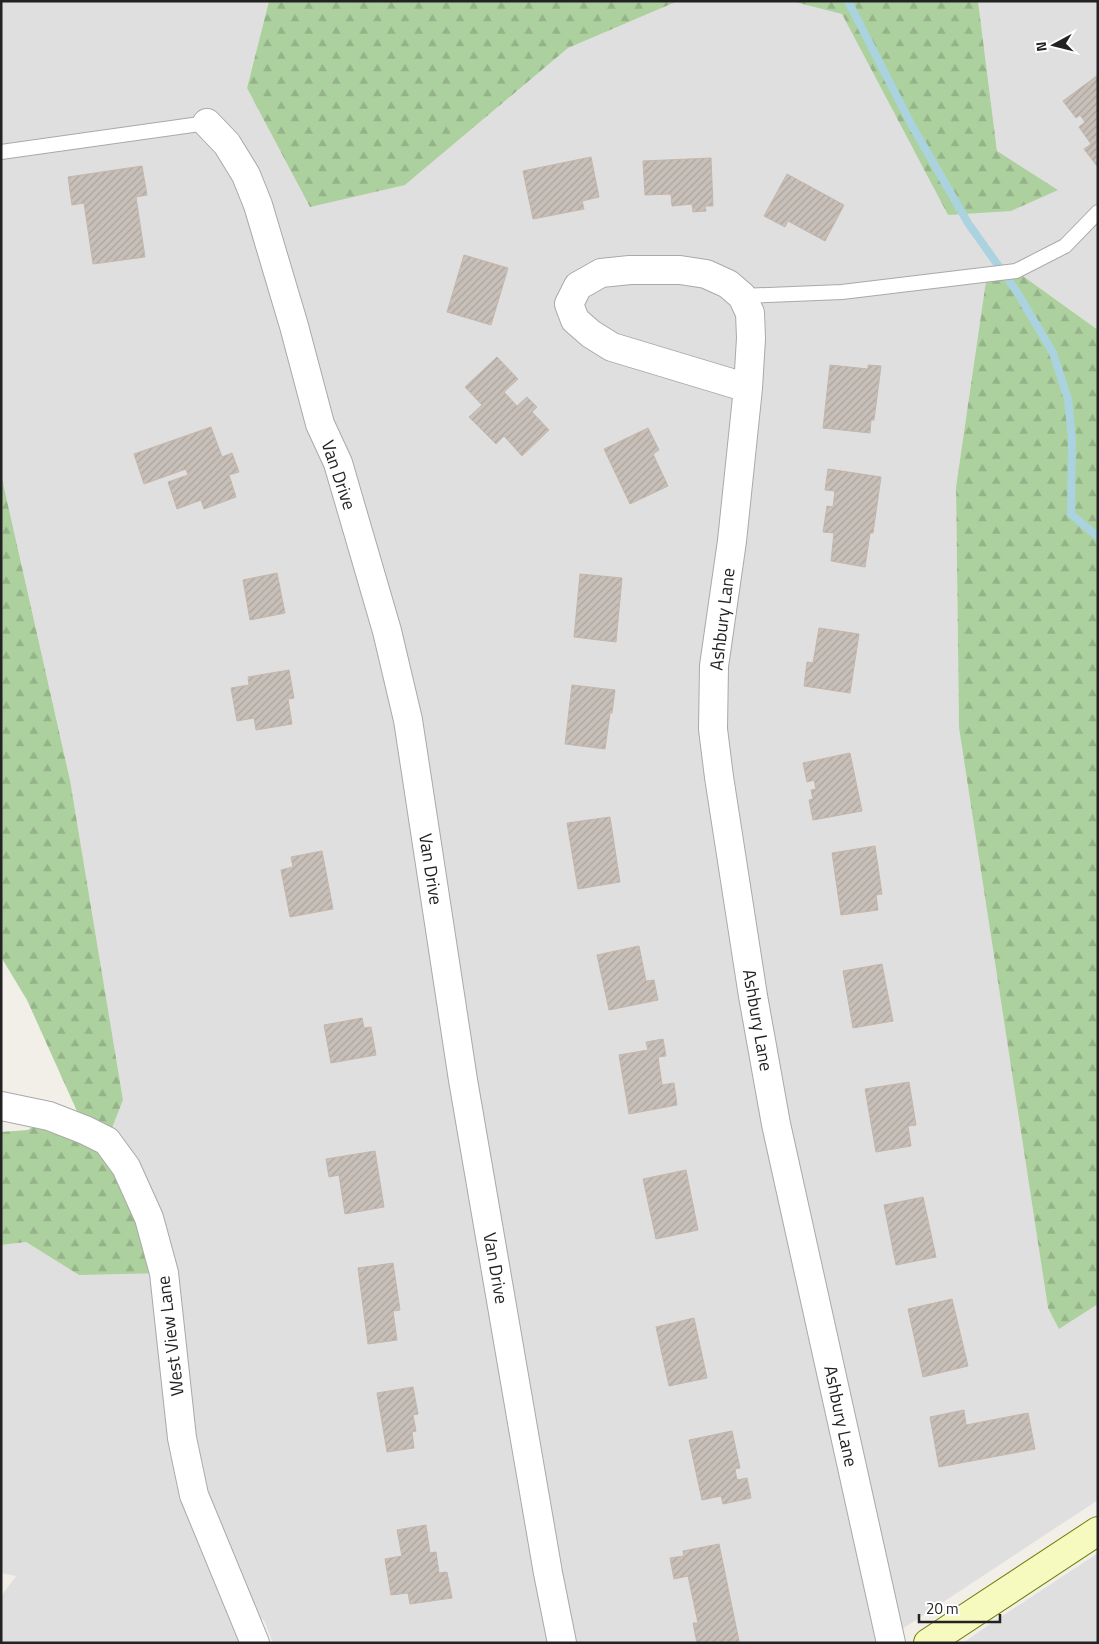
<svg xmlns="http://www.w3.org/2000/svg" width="1099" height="1644" viewBox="0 0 1099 1644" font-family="'Titillium Web',sans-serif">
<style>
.residential{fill:#e0dfdf}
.forest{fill:url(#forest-firs)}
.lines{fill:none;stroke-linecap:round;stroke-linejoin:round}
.stream{stroke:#aad3df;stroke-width:8}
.building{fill:url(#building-hatch);stroke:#c4b6ab}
.lane-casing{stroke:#a9a9a9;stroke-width:16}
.street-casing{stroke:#a9a9a9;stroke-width:30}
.secondary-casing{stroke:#707d05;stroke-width:30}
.lane{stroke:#fff;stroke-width:14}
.street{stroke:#fff;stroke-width:28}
.secondary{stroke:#f7fabf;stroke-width:28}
.labels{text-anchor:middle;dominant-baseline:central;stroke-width:4.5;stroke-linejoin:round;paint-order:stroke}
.street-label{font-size:18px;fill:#222;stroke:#fff}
</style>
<defs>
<pattern id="forest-firs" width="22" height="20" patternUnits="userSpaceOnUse" patternTransform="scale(1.25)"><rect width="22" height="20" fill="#add19e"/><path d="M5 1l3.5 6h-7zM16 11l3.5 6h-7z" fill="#95b388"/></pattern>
<pattern id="building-hatch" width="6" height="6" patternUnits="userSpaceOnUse" patternTransform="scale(1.25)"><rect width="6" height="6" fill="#c7bfb8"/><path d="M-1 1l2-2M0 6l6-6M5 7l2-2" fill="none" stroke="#aba49e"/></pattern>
</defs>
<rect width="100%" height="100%" fill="#f2efe9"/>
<path class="residential" d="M1,1H269L247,88L405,185L568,48L678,1H791L842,13L948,215L997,151L978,1H1098V330L1016,271L987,274L956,487L959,728L1048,1308L1060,1328L1098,1304V1500L881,1643H273L264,1620L228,1615L240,1643H1V1596L16,1576L1,1573V1245L26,1242L79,1275L107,1141L123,1100L70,780L1,474Z
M1098,1553V1643H963L993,1622Z"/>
<path class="forest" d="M269,1H678L568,48L405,185L310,207L247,88Z
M791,1H978L997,151L1058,190L1011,211L948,215L842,14Z
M1016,271L1098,330V1304L1059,1329L1048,1308L959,728L956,487L987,274Z
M1,474L70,780L123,1100L107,1141L164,1273L79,1275L26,1242L1,1245V1132L28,1130L49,1116L85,1129L27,1000L1,957Z"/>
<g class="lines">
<path class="stream" d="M848,1L911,124L968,223L1017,292L1053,353L1068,399L1072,438L1071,514L1098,537"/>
</g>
<path class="building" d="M1098,75V165L1097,166L1084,149L1091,144L1079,127L1085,122L1080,115L1076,118L1063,101Z
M591,157L599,197L582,201L584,209L533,219L523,171Z
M711,158L713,206H705L706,211L693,212L692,204L672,206L671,194L645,195L643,161Z
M142,166L147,195L136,197L145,257L93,264L84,203L72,205L68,177Z
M787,174L844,205L825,241L788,221L785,227L764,216Z
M464,255L508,268L491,325L447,312Z
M497,357L518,379L504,392L517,406L527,397L537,407L532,412L549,430L522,456L504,436L496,444L469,417L482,405L465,387Z
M830,365L868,369V365L881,366L874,420H871L870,433L823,428Z
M211,427L222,457L232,453L239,472L229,475L236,497L204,509L201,500L177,509L168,482L188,475L186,469L144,484L134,454Z
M648,428L659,450L653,454L668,486L630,504L604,449Z
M828,469L881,477L873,533H870L865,567L831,561L834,533L823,532L827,506L833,507L835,491L825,490Z
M277,573L285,613L250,620L243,580Z
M580,574L622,578L616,642L574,637Z
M819,628L859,634L850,693L804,686L807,662L813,663Z
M289,670L294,698L288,699L292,724L256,730L254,718L237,721L231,688L249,685L248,677Z
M572,685L615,690L612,713H610L605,749L565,744Z
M850,753L862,811L813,820L809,800L813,799L811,790L816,789L814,780L807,782L803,763Z
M610,817L620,882L578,889L567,823Z
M875,846L882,894L876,895L878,910L841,915L832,853Z
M322,851L333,909L290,917L281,870L293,867L291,857Z
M639,946L646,981L654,980L658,1000L609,1010L597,955Z
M882,964L893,1021L853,1028L843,971Z
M362,1018L364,1028L371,1027L376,1055L331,1063L324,1025Z
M663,1039L666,1056L658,1057L662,1085L674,1083L677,1105L629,1114L619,1055L648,1050L646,1042Z
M909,1082L916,1125L908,1126L911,1146L876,1152L865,1089Z
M375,1151L384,1207L345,1214L339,1175L329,1177L326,1159Z
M686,1170L698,1230L656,1239L643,1179Z
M923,1197L936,1257L896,1265L884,1205Z
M393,1263L400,1310L393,1311L397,1340L368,1344L358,1268Z
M952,1299L968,1366L923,1377L908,1309Z
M694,1318L707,1378L669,1386L656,1327Z
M413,1387L418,1414L413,1415L416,1431L412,1432L414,1448L387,1452L377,1393Z
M964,1410L966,1425L1028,1413L1035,1449L939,1467L930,1417Z
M732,1431L740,1468L735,1469L737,1480L747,1478L751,1498L723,1504L721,1496L702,1500L689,1440Z
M426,1525L430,1553L436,1552L439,1573L447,1572L452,1598L410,1604L408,1593L391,1595L385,1559L402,1556L397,1530Z
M719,1544L739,1641L728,1643H697L693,1623H698L688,1576L674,1579L670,1558L684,1556L683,1551Z"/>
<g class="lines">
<defs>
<path id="lane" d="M1,152L207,123
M742,296L842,292L1016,271L1065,246L1098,212"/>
<path id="street" d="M207,123L227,144L246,175L258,205L294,326L320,424L338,463L387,631L408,720L463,1080L548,1573L562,1643
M748,388L612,347L591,334L575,320L569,304L578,286L601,273L630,270H680L706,274L728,284L742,296L750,313L751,338L748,388L732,541L714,666L713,729L719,777L753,996L776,1124L891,1643
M1,1106L49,1116L85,1130L107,1141L126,1167L149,1218L164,1273L182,1438L194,1495L255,1643"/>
<path id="secondary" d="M928,1643L1098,1531"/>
</defs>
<use href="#lane" class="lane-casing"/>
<use href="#street" class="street-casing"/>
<use href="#secondary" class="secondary-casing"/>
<use href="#lane" class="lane"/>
<use href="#street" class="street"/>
<use href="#secondary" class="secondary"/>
</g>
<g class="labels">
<g class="street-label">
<text transform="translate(339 475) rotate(71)">Van Drive</text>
<text transform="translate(722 619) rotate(-83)">Ashbury Lane</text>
<text transform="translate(431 869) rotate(81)">Van Drive</text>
<text transform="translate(758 1020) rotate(80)">Ashbury Lane</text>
<text transform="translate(496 1268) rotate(80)">Van Drive</text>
<text transform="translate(170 1336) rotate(-97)">West View Lane</text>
<text transform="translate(841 1416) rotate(78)">Ashbury Lane</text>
</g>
</g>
<rect width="1099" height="1644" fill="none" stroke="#222222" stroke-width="5"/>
<g transform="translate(1054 45) rotate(263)" stroke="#ffffff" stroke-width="4" paint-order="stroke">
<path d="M0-4L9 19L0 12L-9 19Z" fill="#222222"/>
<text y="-8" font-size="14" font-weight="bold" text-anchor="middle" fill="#222222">N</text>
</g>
<path d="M919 1614v8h81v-8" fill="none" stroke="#222222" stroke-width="2.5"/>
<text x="926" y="1614" font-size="15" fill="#222222" stroke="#ffffff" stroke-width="4" paint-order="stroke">20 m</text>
</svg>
